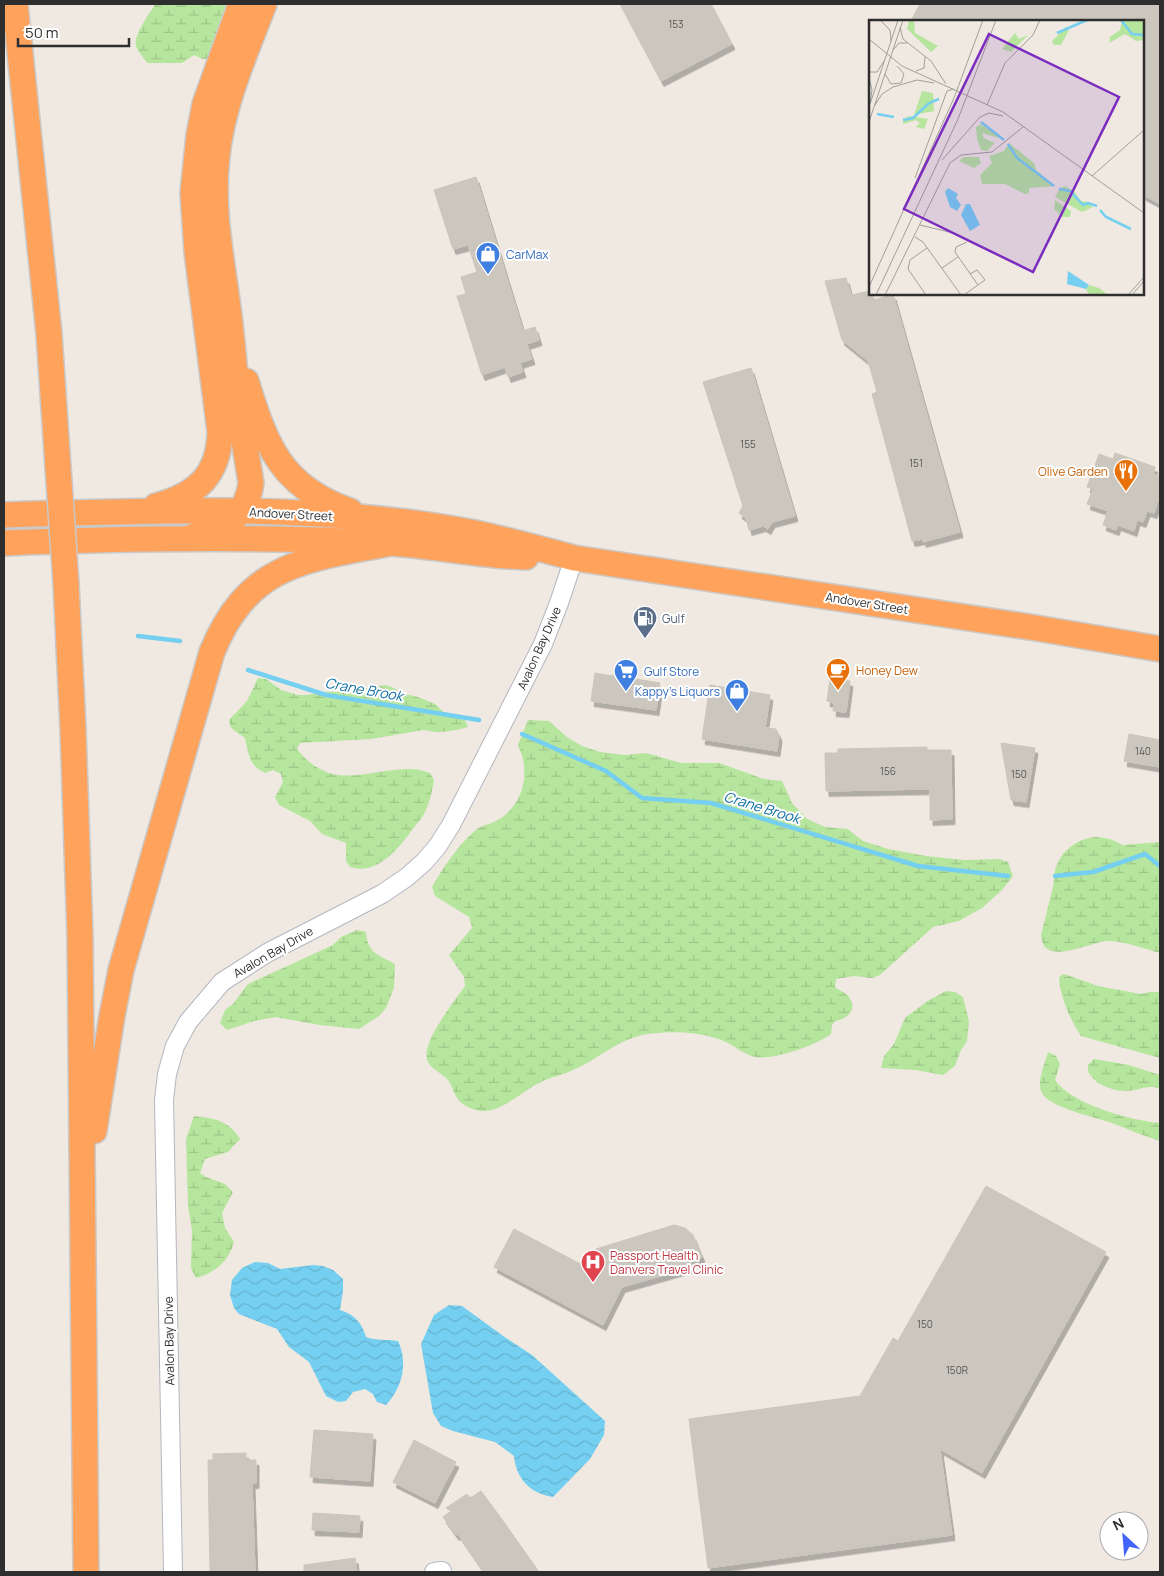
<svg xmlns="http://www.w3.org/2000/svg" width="1164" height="1576" viewBox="0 0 1164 1576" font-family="Manrope,sans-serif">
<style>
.wetland{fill:url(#wetland-marsh)}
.water{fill:url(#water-waves)}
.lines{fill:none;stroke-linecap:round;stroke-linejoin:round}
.stream{stroke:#75cff0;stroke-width:4.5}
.building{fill:#cbc7bf;stroke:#cbc5ba;filter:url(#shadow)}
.minor-casing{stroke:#b4b7c1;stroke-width:20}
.highway-casing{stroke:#c9c9c9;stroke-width:28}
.minor{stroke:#fff;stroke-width:18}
.highway{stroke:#ffa35c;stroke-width:25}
.highway-bridge-casing{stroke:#c9c9c9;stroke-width:28;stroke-linecap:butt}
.highway-bridge{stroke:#ffa35c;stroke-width:25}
.labels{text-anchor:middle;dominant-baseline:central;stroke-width:4;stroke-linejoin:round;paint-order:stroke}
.number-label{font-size:10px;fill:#555452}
.shop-label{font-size:12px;fill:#366cbe;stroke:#fff;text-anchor:start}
.food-label{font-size:12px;fill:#c56008;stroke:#fff;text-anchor:end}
.street-label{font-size:12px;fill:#2e2e2e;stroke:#fff}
.service-label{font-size:12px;fill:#4e5e75;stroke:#fff;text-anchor:start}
.health-label{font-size:12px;fill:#be3a42;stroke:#fff;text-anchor:start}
.water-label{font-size:14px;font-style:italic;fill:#0d6fa3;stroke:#fff}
.inset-river{fill:none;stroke:#75cff0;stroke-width:2.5}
.inset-road{fill:none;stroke:#a29e99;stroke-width:1}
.view{fill:#7b2cbf;fill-opacity:0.15;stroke:#7b2cbf;stroke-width:2.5}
.inset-edge{fill:none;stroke:#2e2e2e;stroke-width:2.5}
</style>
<defs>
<pattern id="wetland-marsh" width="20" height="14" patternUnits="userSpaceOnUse" patternTransform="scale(1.25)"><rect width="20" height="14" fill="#b6e59e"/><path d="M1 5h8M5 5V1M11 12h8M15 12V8" fill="none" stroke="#9dc588"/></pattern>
<pattern id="water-waves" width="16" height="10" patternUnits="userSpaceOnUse" patternTransform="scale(1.25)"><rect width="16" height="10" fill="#75cff0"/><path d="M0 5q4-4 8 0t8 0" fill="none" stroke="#66b2ce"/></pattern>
<filter id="shadow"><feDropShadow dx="3" dy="5.5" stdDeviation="0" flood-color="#0004"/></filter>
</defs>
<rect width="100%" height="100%" fill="#efe9e1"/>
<path class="wetland" d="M156,4H226L216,33L218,36L209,59H203L194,55L182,63H147C144,58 138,52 136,46C133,37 150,11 156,4Z
M258,678L266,679L281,690L298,695H307L324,692L351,691L386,685L394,688L401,693L418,697L435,704L448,716L465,720L468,727C453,731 439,734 424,730L371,739L300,743L297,749C332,793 365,769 411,769C417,769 424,771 430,773L434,780C432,791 430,803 424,814C421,819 416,825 412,830C398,849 377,876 350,867L346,861V843L322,834L310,821L279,805L275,797L283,782L281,774L273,770L265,773C248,765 249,754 245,738L231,728L229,720L247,701Z
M528,720L549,721L568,738L582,746L600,752L625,755L646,753L681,763H719L764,779L782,781L792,803L807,819L825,827L848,829L863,841L888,849L926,856L964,860L999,859L1008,862L1013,876L1002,890L982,908L959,921L933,927L880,975L872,978L854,976L836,979L835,987C839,990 846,993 849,997C858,1010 847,1019 835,1021L832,1025L831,1034C817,1045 775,1060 756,1057C746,1056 735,1046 726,1042C701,1031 673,1031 648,1034C616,1039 600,1059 573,1070C563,1075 551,1077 541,1082C519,1092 496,1120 470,1108C451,1100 455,1085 445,1077C439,1072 431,1068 428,1062C419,1044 455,1001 465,986L464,977L449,955L472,928L469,917L435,896L432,887C444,866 458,845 477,829C482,825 492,824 498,820C524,804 531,772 518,745Z
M1097,837L1110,839L1123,845L1160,842V953C1145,949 1127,942 1111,941C1092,939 1043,970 1041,935C1045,919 1049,903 1053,887C1054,882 1054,876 1055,871C1060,851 1077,838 1097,837Z
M357,930L366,932C368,955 380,955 395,964L394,988L386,1008L379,1016L359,1029L320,1025L275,1017L254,1021L227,1030L220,1023L225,1010L233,1004L248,984L333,945L341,937Z
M1064,974L1098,986L1141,994L1150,992H1160V1058L1081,1036C1070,1019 1060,997 1059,977Z
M946,991L955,992L963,997L969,1021L967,1041L961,1050L955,1066L943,1075L915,1070L881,1068L884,1056L894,1044L905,1018L926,1002Z
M1048,1052L1056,1056L1060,1064L1055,1080C1071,1104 1132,1121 1160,1123V1141C1143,1136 1126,1128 1109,1122C1094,1117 1049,1107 1042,1093C1036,1082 1045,1063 1048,1052Z
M1094,1059L1129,1065L1160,1075V1089C1148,1084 1141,1090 1128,1091C1116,1092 1095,1085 1089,1073C1088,1073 1088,1066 1088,1065Z
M194,1116C213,1118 229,1120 240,1139L228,1152L205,1159L200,1173L206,1177L225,1184L233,1192L222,1213L225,1228L234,1242C229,1261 215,1273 196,1278L191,1268L192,1230L188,1206L186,1139Z"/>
<path class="water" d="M255,1262L268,1263L280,1269L313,1265L323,1266L333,1270L343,1279V1291L340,1310C354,1314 362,1323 366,1337C376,1341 387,1339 398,1341C408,1362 403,1386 387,1404L386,1405L377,1402L373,1394L365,1389L353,1392L346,1401L338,1402L326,1396L309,1362L289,1347L277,1329L239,1314L234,1308L230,1295L232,1280L242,1268Z
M449,1305L462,1306L506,1338L532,1355L605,1421L604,1435L590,1459L553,1497C531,1494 516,1479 514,1456L495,1442L453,1431L441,1426L433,1413L421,1344L434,1315Z"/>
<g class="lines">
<path class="stream" d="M138,636L180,641
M248,670L326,695L479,720
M522,734L606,771L642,798L711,803L918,866L1008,876
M1055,876L1093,872L1145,854L1160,866"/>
</g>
<path class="building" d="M620,4H711L732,44L661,81Z
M920,4H1160V204L1143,195V21H911Z
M476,177L523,331L535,327L539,340L527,344L532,359L520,363L523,372L508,377L505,367L482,375L457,296L466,294L461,277L477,272L468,245L453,249L434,190Z
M846,278L851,295L870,291L874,300L893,294L960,532L923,542V539L912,541L872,394L877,392L868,361L842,340L825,281Z
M751,368L795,516L772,522L768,529L763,526L749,530L746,518L739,513L743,506L703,382Z
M1115,453L1155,467L1153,474L1160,476V495L1154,513L1147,511L1143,522L1137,520L1134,531L1118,525L1116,530L1103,525L1108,511L1087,504L1093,489L1087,487L1099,454L1113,459Z
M595,673L612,676V675L660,683L656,710L591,701Z
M830,679L850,681L846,712L833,711L834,703L827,701Z
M710,685L770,695L765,728L776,729L779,736L777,751L702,739Z
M1129,734L1160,740V767L1124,761Z
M1001,743L1035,748L1026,802L1011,800Z
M927,747V750H951L952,819L930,820V789L826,791L825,753H838V749Z
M986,1186L1106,1252L982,1473L940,1449L952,1535L708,1568L689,1419L860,1396L893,1338L898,1341Z
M674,1225L685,1228L693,1235L702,1257L691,1261L692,1267L622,1287L603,1325L494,1267L514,1229L588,1268L596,1249Z
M314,1430L373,1434L370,1481L310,1477Z
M414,1440L456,1462L435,1503L393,1482Z
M246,1453V1460H256V1483H252L255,1572H210L208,1460H213V1454Z
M481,1491L501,1518L539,1572H484L458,1534L456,1535L443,1517L451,1511L446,1508L467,1494L470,1498Z
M313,1513L360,1516L359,1532L312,1530Z
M355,1558L357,1572H304V1565Z"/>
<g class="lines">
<defs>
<path id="minor" d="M173,1572L164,1100L167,1074L175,1046L188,1022L222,982L267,953L382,894L407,877L424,862L437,847L451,825L543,644L559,603L574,558
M434,1572L442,1571"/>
<path id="highway" d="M15,4L49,334L58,467
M246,381C266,446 281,487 350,511
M156,506C197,495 219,475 220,432L197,252L193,193L199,135L205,104L241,4
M4,515C158,510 323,503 475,533C508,540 541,549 574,558L1036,628L1160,649
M189,538C221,527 246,521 251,483C247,457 242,431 238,404C235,381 234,357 231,333C225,272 210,217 217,156C222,105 246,51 264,4
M4,543C133,538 262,536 391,543C436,546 481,556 526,557
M66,583L73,729L80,936L86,1572
M94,1131L112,1016L121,970L212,652C249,562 306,560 391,543"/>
</defs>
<use href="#minor" class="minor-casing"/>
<use href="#highway" class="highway-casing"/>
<use href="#minor" class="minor"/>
<use href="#highway" class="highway"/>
<defs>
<path id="highway-bridge" d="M58,467L66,583"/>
</defs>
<use href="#highway-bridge" class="highway-bridge-casing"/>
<use href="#highway-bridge" class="highway-bridge"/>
</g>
<defs>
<symbol id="shop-pin" viewBox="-11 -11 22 30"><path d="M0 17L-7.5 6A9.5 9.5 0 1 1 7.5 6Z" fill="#3f7fe0" stroke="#fff"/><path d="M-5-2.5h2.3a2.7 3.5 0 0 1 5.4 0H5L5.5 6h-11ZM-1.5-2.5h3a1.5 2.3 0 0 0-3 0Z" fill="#fff"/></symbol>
<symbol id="restaurant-pin" viewBox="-11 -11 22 30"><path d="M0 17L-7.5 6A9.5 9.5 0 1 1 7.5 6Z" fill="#e8710a" stroke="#fff"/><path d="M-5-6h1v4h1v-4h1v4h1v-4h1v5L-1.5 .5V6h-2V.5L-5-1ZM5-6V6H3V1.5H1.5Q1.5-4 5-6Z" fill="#fff"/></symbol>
<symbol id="fuel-pin" viewBox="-11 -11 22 30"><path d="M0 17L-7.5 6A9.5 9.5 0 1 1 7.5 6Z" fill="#5c6f8a" stroke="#fff"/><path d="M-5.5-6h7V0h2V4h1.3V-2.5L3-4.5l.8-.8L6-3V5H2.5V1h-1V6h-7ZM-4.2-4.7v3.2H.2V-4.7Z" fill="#fff"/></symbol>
<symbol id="cafe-pin" viewBox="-11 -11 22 30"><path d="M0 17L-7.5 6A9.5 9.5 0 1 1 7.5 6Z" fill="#e8710a" stroke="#fff"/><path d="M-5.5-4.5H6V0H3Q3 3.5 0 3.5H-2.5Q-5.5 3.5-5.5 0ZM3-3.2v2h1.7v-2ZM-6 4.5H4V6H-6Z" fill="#fff"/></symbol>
<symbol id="supermarket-pin" viewBox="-11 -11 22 30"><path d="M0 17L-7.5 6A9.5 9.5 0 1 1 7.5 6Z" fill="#3f7fe0" stroke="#fff"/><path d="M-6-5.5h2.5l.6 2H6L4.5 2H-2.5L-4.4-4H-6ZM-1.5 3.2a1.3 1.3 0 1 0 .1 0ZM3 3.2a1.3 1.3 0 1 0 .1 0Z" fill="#fff"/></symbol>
<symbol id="hospital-pin" viewBox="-11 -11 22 30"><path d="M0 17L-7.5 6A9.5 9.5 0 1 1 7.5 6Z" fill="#e0444e" stroke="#fff"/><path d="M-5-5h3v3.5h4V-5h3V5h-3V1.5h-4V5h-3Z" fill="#fff"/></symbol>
</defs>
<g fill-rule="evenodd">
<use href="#shop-pin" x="474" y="240" width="28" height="38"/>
<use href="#restaurant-pin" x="1112" y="457" width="28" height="38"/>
<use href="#fuel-pin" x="631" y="604" width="28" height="38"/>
<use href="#cafe-pin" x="824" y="656" width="28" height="38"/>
<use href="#supermarket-pin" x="612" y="657" width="28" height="38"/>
<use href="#shop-pin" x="723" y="677" width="28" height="38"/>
<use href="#hospital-pin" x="579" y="1248" width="28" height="38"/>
</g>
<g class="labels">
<g class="number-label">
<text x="676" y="24">153</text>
<text x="748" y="444">155</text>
<text x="916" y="463">151</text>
<text x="1143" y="751">140</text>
<text x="888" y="771">156</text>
<text x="1019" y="774">150</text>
<text x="925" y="1324">150</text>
<text x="957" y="1370">150R</text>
</g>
<g class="shop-label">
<text x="506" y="254">CarMax</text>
<text x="644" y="671">Gulf Store</text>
<text x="720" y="691" text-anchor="end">Kappy's Liquors</text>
</g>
<g class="food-label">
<text x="1108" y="471">Olive Garden</text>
<text x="856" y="670" text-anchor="start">Honey Dew</text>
</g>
<g class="street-label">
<text transform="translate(291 514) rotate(3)">Andover Street</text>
<text transform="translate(867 603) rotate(9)">Andover Street</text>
<text transform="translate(539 648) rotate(-66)">Avalon Bay Drive</text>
<text transform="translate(273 952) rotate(-30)">Avalon Bay Drive</text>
<text transform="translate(169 1341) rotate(-91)">Avalon Bay Drive</text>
</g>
<g class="service-label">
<text x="662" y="618">Gulf</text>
</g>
<g class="health-label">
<text x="610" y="1255">Passport Health<tspan x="610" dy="14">Danvers Travel Clinic</tspan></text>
</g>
<g class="water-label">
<text transform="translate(364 689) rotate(10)">Crane Brook</text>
<text transform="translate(762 807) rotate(17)">Crane Brook</text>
</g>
</g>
<g transform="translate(869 20)">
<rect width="275" height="275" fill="#efe9e1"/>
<path d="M45,0L46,13L69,26L62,32L38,9L40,1ZM253,0H275V20L267,21L256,14L240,23L241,17L251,10ZM197,7L200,10L192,25H185L183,21ZM146,13L150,19L159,15L142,32L133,29ZM53,71L64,73L65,91L45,95ZM40,96L59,99L55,109L47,107L51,103L47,100L34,104V99ZM112,104L133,119L113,113L115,118L126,123L118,131L112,130L108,119L107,107ZM140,123L165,143L167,150L186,166L160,168V173L156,174L136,164H113L111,155L123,143L120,136L135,131ZM95,137H110L112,143L105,148L90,141ZM196,166L205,171L212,181L219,182L224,187L213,192L186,177L191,168ZM186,180L202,191L201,197H194L185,189ZM220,265L230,268L239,275H220L217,269Z" fill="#b6e59e"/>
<path d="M79,168L89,174L87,178L92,185L88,191L81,187L76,172ZM97,184H101L111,205L101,211L92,195ZM199,251L220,265L217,269L198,264Z" fill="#75cff0"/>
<path class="inset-river" d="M252,0L263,14L275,15M188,13L218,0M8,94L25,97M34,100L44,98L60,83L70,79M112,102L135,120M139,124L148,138L185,166M190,169L201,171L214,185L219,183L228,186M231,190L237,197L262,209"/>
<path class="inset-road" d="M11,0L21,10L22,21M31,7L34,19L62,41L77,64M0,19L33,46L134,92L275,193M24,30L30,23H38M47,51L55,48L56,37M0,52H8L15,41M16,54L22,64L32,63L35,54L28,46M0,58L3,70L1,84M6,85L13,74L24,67L48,60L65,63M118,85L136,43L164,15L171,0M0,87L29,0M0,102L34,0M73,140L111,97L120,93L134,96M223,156L275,110M46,158L78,71L85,69M51,205L84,213M46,217L54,222L92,275M73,248L89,237M101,254L108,250L116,260L109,265M0,267L85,78L114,0M7,275L89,99L127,0M16,275L81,143L92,135L123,132L154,107M57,275L39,249L41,240L58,228M95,275L109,265L86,232L87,227L98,222M259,275L275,257M263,275L275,261"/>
<path class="view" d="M120,14L250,77L164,252L35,189Z"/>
<rect width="275" height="275" class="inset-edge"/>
</g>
<rect width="1164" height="1576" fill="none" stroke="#2e2e2e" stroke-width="10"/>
<g transform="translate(1124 1536) rotate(334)"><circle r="24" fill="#ffffff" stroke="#ababab"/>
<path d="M0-4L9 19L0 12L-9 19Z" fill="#4264fb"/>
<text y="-8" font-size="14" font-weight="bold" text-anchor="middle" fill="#2e2e2e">N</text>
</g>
<path d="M18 38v8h111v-8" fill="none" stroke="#2e2e2e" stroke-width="2.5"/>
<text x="25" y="38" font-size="15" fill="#2e2e2e" stroke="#ffffff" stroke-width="4" paint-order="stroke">50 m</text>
</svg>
